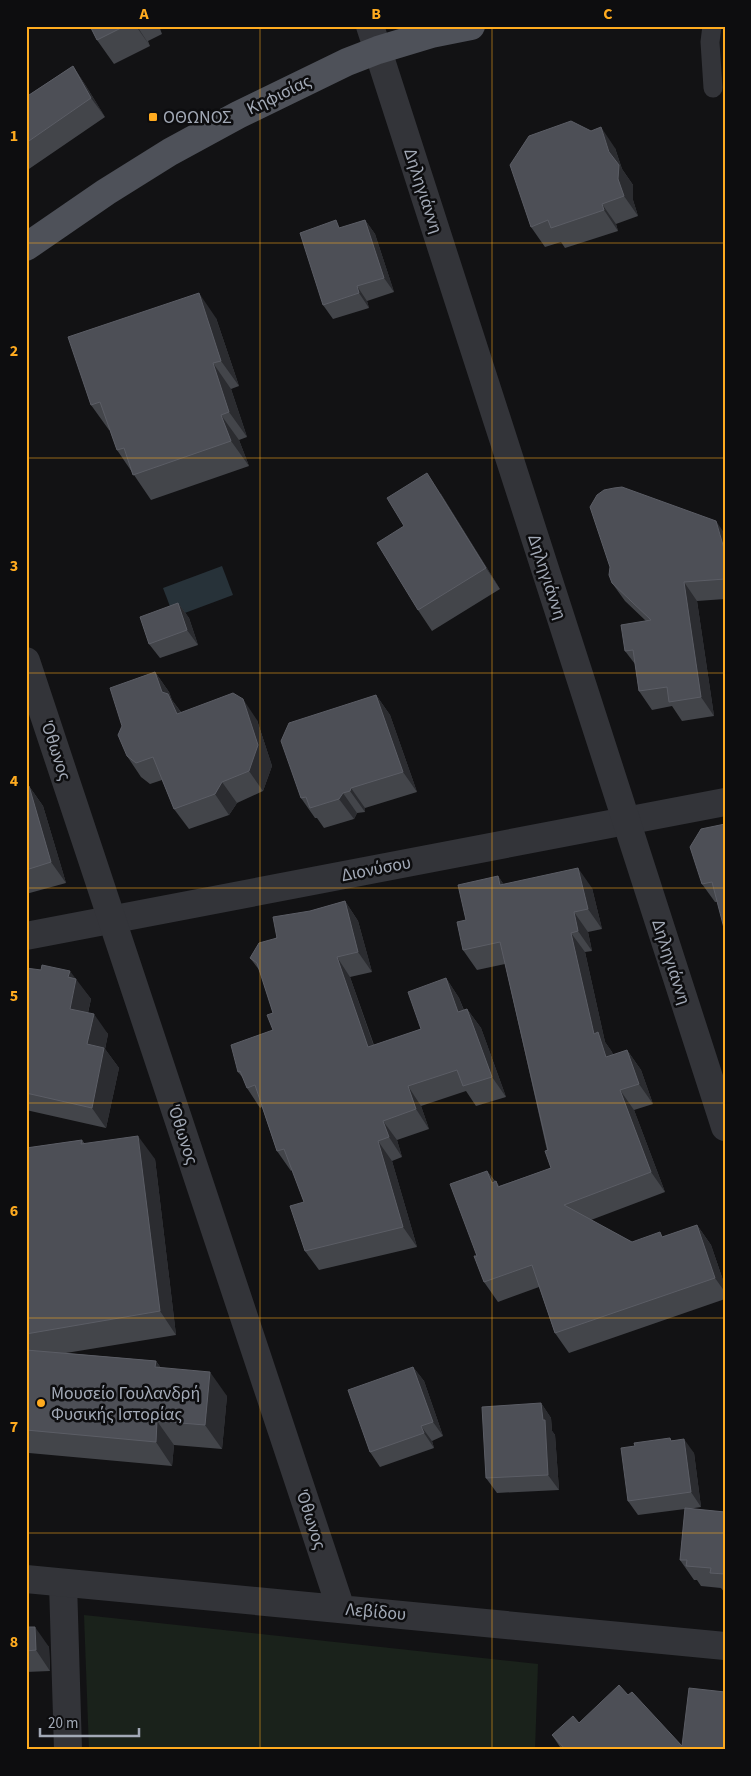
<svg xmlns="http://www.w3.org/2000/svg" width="751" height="1776" viewBox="0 0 751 1776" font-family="'Source Sans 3',sans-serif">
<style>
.green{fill:#1a221b}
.water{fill:#273239}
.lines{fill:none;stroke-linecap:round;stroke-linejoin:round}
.service{stroke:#333439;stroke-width:19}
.minor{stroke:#333439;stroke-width:28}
.tertiary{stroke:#333439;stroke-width:28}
.primary{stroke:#4e5159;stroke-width:28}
.wall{fill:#43454a}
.shaded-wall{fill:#2b2c30}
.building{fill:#4d4f56;stroke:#5b5d65}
.grid{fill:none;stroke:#ffab1f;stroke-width:1;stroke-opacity:0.55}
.poi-dot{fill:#ffab1f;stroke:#0d0d0f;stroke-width:2}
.labels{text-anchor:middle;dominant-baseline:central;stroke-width:5;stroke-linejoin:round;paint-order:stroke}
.street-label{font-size:18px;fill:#a2a9b6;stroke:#0d0d0f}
.poi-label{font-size:18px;fill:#a2a9b6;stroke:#0d0d0f;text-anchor:start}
.neatline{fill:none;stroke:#ffab1f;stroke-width:2}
.grid-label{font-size:16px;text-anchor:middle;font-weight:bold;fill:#ffab1f}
</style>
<rect width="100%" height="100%" fill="#121214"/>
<path class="green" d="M84,1615L538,1664L535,1750H89Z"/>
<path class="water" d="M222,566L233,595L174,617L163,588Z"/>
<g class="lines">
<path class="service" d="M712,26L710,42L713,88"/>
<path class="minor" d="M26,936L725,802
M63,1583L68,1750"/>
<path class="tertiary" d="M370,26L725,1127
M26,661L341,1609
M26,1579L725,1646"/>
<path class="primary" d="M26,247L106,192L170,152L238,115L347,62L378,50L431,34L471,26"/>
</g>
<path class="wall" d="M90,26H159L162,34L148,41L150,46L114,64L97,40Z
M73,66L86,86L105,117L26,171V97Z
M615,148L622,169L633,185V200L638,216L616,224L618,231L565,248L561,242L545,247L531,227Z
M365,220L375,234L394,292L367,301L369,308L333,319L323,305L341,228Z
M216,318L239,386L231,389L247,437L239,440L249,466L151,500L117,450L110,430H109L91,405Z
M441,494L500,589L432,631L418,610L404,526Z
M725,534V599L697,601L714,716L682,721L672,706L652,710L639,691L635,664L625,651L646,621L625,601L612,583Z
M178,603L189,618L198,645L160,658L149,644Z
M155,672L169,692L172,700L181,712L257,720L272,766L263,791L237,803L229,815L189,829L174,809L162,780L150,784L141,777L127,756Z
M376,695L390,715L417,792L365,808V812L357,813L354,819L324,828L317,818H315L301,798Z
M29,786L43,806L66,883L26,894V787Z
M725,824L717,902H715L702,884Z
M498,876L504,885L592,888L602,929L588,932L592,951L585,952L605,1042L612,1052L613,1055L627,1050L641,1070L653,1104L634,1110L665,1192L591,1220L632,1242L663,1237L697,1225L711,1245L725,1286V1299L569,1353L555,1333L539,1287L498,1302L484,1282L477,1256L487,1171L495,1181H496L499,1186L551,1168L505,964L477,970L463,950L466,920Z
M345,901L358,921L372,972L350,977L374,1045L421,1029L446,978L459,998L464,1010L467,1009L481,1028L506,1097L476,1106L466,1091L421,1106L429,1129L397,1140L402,1157L392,1161L417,1247L319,1270L305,1251L304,1202L292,1170L291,1171L277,1151L262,1107L260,1108L247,1088L243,1078L238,1072L273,1030V1013L260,971L250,958L310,911Z
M26,968L75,979L91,999L88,1013L108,1034L105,1049L119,1068L106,1128L26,1110Z
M82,1140L85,1144L155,1159L176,1335L66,1353L156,1361L161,1368L227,1396L222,1449L174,1445L172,1466L29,1453L26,1449V1148Z
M413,1367L424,1381L443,1436L432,1441L434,1448L380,1467L370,1452Z
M541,1403L551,1418L552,1431L555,1435L559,1490L497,1493L486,1478Z
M672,1440L694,1453L701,1507L688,1509L725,1512V1593L721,1588L701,1586L697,1580H694L680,1560L685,1509L638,1515L628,1501Z
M26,1627L49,1647L50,1671L26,1672Z
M628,1695L682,1746L725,1750H562L552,1735L579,1723Z"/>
<path class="shaded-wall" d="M136,26H137L150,46Z
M73,66L86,86L105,117L91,98Z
M601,127L615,148L622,169L633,185V200L638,216L624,196Z
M602,204L616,224L618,231L604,210Z
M365,220L375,234L394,292L384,278Z
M357,286L367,301L369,308L359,293Z
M199,293L216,318L239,386L221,361Z
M213,363L231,389L247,437L229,412Z
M221,415L239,440L249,466L231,441Z
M427,473L441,494L500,589L486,568Z
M716,521L725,534V552Z
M684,582L697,601L714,716L701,697Z
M178,603L189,618L198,645L187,630Z
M155,672L169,692L172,700L182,714H177L162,692Z
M376,695L390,715L417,792L403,772Z
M243,699L257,720L272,766L263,791L249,771Z
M222,782L237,803L229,815L215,794Z
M29,786L43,806L66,883L51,862Z
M351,788L365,808V812L350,791Z
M343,793L357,813L354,819L339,799Z
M578,868L592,888L602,929L588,909Z
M498,876L512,896L500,885Z
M345,901L358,921L372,972L358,952Z
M574,912L588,932L592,951L578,931Z
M571,933L585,952L605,1042L612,1052L620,1077L606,1057L594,1034Z
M337,957L350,977L381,1067L368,1047Z
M70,971L91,999L84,1029L70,1009L68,977Z
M446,978L459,998L472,1032L458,1012Z
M467,1009L481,1028L506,1097L492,1077Z
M94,1014L108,1034L105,1049L119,1068L106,1128L92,1108L87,1044Z
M627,1050L641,1070L653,1104L639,1084Z
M408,1086L421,1106L429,1129L416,1109Z
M620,1090L634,1110L665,1192L651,1172Z
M383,1121L397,1140L402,1157L389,1137Z
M138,1136L155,1159L176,1335L160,1311Z
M378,1141L392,1161L417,1247L403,1227Z
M487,1171L497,1185L496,1181L509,1201L492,1183Z
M697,1225L711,1245L725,1286V1292L715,1278Z
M156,1361L172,1384L155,1367Z
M413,1367L424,1381L443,1436L433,1422Z
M210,1372L227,1396L222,1449L205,1425Z
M541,1403L551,1418L552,1431L555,1435L559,1490L548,1475Z
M157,1421L174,1445L172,1466L156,1442Z
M421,1426L432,1441L434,1448L424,1433Z
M684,1439L694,1453L701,1507L691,1492Z
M35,1627L49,1647L50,1671L36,1650Z"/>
<path class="building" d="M90,26H125L97,40Z
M73,66L91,98L26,143V97Z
M571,121L591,131L601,127L609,152L619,165L618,179L624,196L602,204L604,210L551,228L548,220L531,227L510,165L529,136Z
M336,220L339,228L365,220L384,278L357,286L359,293L323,305L300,233Z
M199,293L221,361L213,363L229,412L221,415L231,441L133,475L124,448L117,450L100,402L91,405L68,337Z
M427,473L486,568L418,610L377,543L404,526L387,498Z
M622,487L716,521L725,552V579L684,582L701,697L669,702L667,687L639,691L633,650L625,651L621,625L651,620L612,583L609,575L610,567L590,507L597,495L604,490L614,488Z
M178,603L187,630L149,644L140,617Z
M155,672L162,692L168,694L177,714L233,693L243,699L258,745L249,771L222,782L215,794L174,809L153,757L136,763L127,756L118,735L122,726L110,688Z
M376,695L403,772L351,788L350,791L343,793L339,799L310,808L306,797L301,798L281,741L289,723Z
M29,786L51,862L26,870V787Z
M725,824V932L712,882L702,884L690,847L701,829Z
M578,868L588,909L574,912L578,931L571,933L594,1034L598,1032L606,1057L627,1050L639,1084L620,1090L651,1172L564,1205L632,1242L660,1232L662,1237L697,1225L715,1278L555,1333L532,1265L484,1282L474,1256H477L450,1184L487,1171L492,1183L496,1181L498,1187L551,1168L545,1151L548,1150L500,942L463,950L457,922L466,920L458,885L498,876L500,885Z
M345,901L358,952L337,957L368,1047L421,1029L408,992L446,978L458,1012L467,1009L492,1077L463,1086L457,1070L408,1086L416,1109L383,1121L389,1137L378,1141L403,1227L305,1251L290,1206L304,1202L284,1149L277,1151L255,1085L247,1088L240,1071L238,1072L231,1045L273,1030L267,1015L273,1013L257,963L250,958L259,943L277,938L273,917L310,911Z
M42,965L70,971L68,977L76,979L70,1009L94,1014L87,1044L104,1048L92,1108L26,1093V968L41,970Z
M138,1136L160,1311L26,1334V1148L82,1140L81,1144Z
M26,1350L156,1361L155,1367L210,1372L205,1425L157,1421L156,1442L26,1430Z
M413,1367L433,1422L421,1426L424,1433L370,1452L348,1390Z
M541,1403L543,1420H545L548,1475L486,1478L482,1407Z
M670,1438L671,1441L684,1439L691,1492L628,1501L621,1448L635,1446L634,1443Z
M685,1508L725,1512V1574L710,1573L711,1568L686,1566L687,1560H680Z
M26,1627H35L36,1650L26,1651Z
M619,1685L628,1695L632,1692L682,1746L689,1688L725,1692V1750H566L552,1735L573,1716L579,1723Z"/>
<path class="grid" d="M260,26V1750M492,26V1750M26,243H725M26,458H725M26,673H725M26,888H725M26,1103H725M26,1318H725M26,1533H725"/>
<g class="poi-dot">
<rect x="148" y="112" width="10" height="10" rx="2.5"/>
<circle cx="41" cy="1403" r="5"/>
</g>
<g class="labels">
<g class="street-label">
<text transform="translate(279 95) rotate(-26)">Κηφισίας</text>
<text transform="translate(423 191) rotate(72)">Δηληγιάννη</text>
<text transform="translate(547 577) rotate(72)">Δηληγιάννη</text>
<text transform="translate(56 751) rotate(72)">Όθωνος</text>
<text transform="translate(376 869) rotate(-11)">Διονύσου</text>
<text transform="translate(671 962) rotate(72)">Δηληγιάννη</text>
<text transform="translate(183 1135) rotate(72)">Όθωνος</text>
<text transform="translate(311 1520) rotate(72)">Όθωνος</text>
<text transform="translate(376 1612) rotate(5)">Λεβίδου</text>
</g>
<g class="poi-label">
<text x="163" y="117">ΟΘΩΝΟΣ</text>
<text x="51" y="1393">Μουσείο Γουλανδρή<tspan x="51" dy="21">Φυσικής Ιστορίας</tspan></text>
</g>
</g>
<rect width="751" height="1776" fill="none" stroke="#0d0d0f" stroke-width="55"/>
<path d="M40 1728v8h99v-8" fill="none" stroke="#a2a9b6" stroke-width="2.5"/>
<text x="48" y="1728" font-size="15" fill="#a2a9b6" stroke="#0d0d0f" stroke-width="4" paint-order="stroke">20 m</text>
<rect x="28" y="28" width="696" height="1720" class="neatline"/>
<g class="grid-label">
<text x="144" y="19">A</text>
<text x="376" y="19">B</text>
<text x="608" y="19">C</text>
<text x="14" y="141">1</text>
<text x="14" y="356">2</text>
<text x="14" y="571">3</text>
<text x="14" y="786">4</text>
<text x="14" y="1001">5</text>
<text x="14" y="1216">6</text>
<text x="14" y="1432">7</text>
<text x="14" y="1647">8</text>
</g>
</svg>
